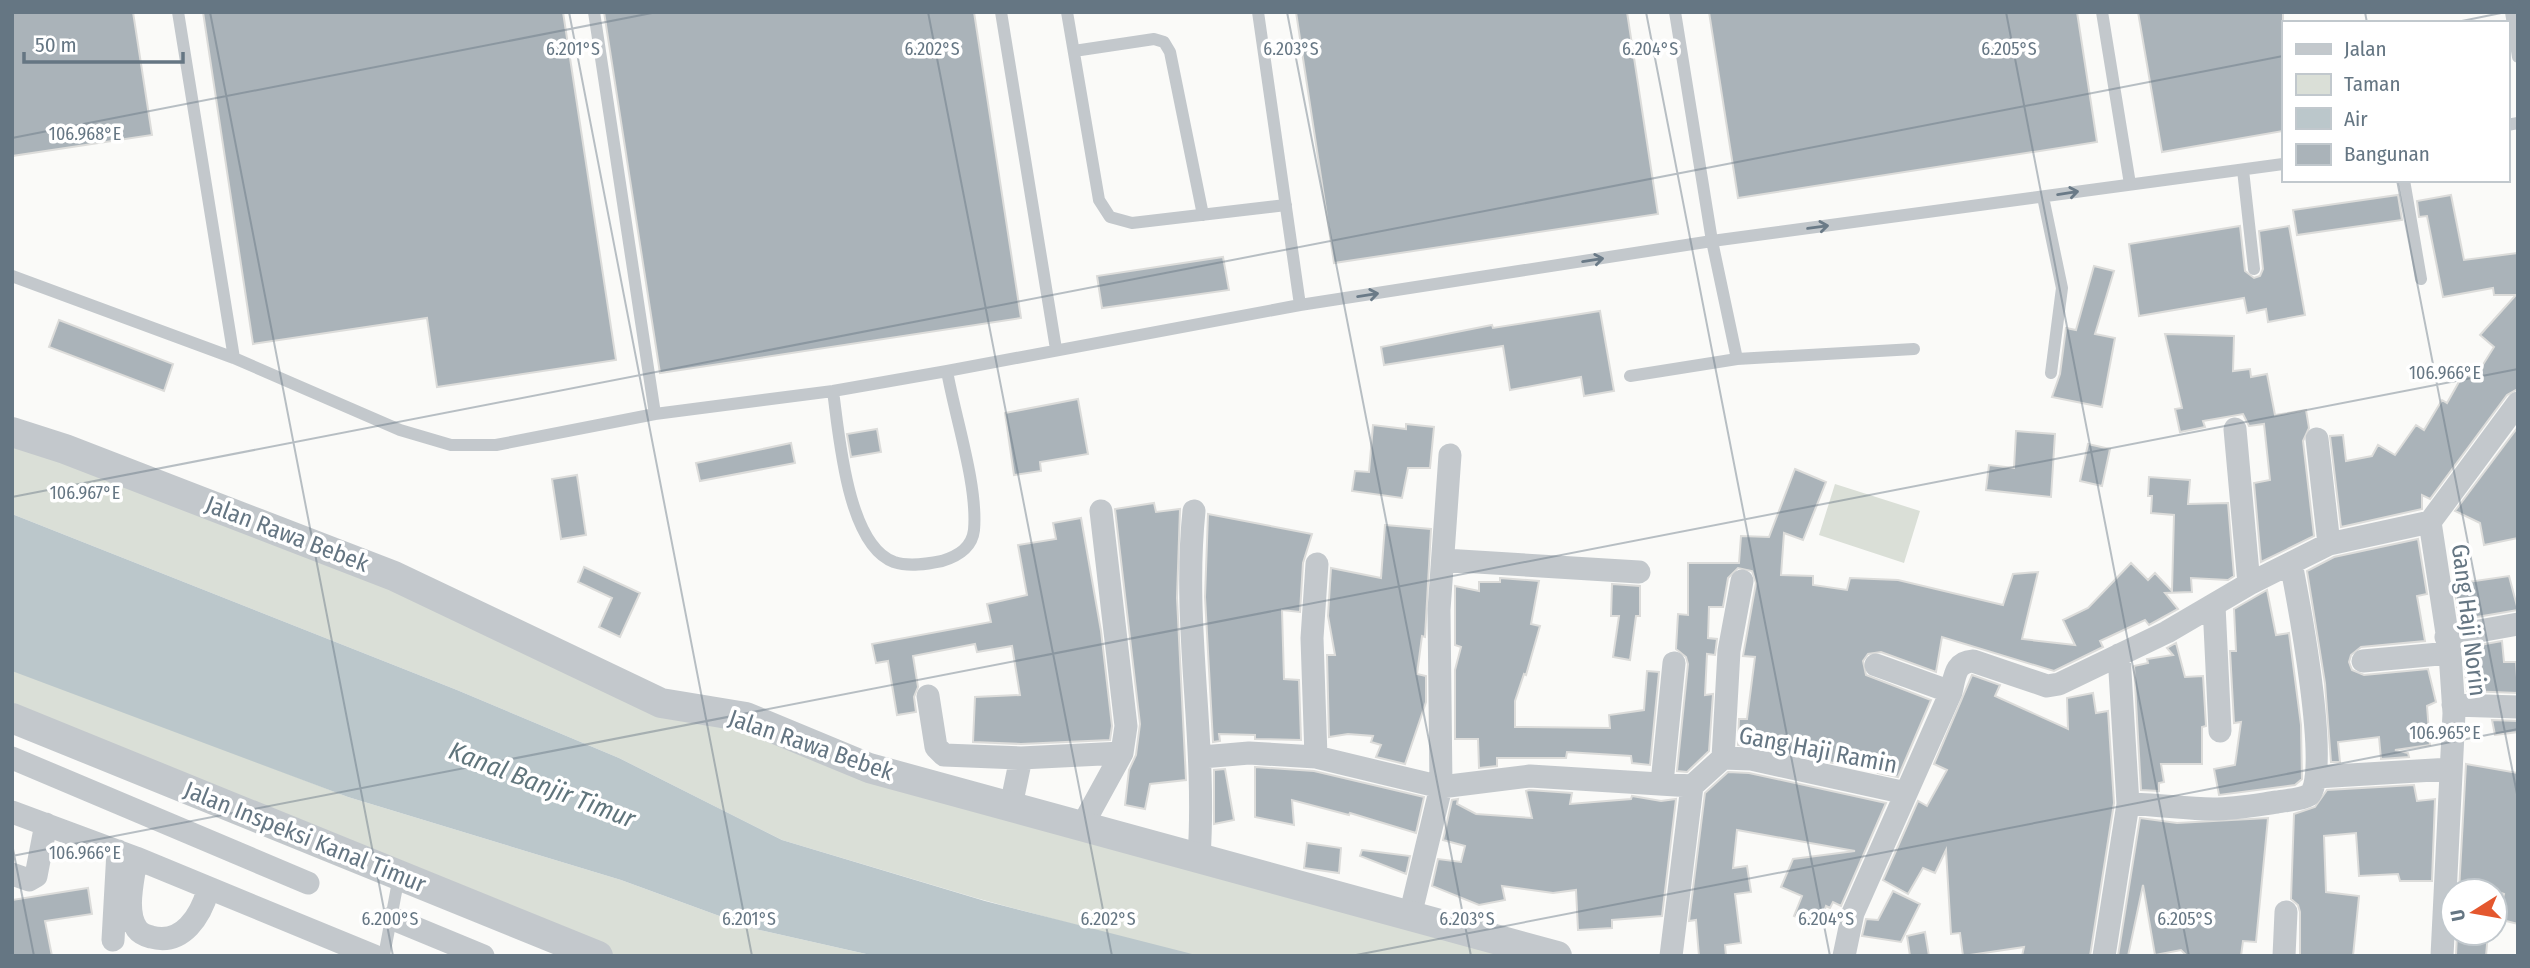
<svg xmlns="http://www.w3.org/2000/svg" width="2530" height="968" viewBox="0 0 2530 968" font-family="'Fira Sans Condensed',sans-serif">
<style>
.green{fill:#dadfd7}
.water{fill:#bbc7cb}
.building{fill:#aab3b9;stroke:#dcdcda;stroke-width:2}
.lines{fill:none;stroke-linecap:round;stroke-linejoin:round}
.service{stroke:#c3c8cc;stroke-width:12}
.minor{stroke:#c3c8cc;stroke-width:23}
.tertiary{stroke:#c3c8cc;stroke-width:30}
.oneway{stroke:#6a7a87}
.ticks{fill:none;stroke:#657683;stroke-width:2;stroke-opacity:0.45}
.labels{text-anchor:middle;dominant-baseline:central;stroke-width:7;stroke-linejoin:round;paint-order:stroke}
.street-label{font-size:24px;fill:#657683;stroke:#fff}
.water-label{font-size:26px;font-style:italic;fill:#60757c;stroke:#fff}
.ticks-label{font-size:18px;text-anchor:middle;fill:#657683;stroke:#fff;stroke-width:7;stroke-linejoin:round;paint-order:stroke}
</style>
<rect width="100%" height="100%" fill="#fafaf8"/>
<path class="green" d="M12,434L299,539L661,703L1557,956H1190L976,898L782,840L619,758L457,690L12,514Z
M1835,484L1920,511L1904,563L1819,535Z
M12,668L348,797L621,880L755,929L875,956H598L12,718Z"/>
<path class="water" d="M12,514L457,690L619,758L782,840L985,901L1200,956H875L755,929L621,880L348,797L12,671Z"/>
<path class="building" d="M12,12H133L152,135L12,156Z
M203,12H563L616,360L437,387L427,318L253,344Z
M604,12H974L1021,318L660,373Z
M1296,12H1627L1658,214L1334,263Z
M1709,12H2077L2097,142L1738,198Z
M2138,12H2283V131L2162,152Z
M2398,195L2402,220L2297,235L2293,210Z
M2451,195L2464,260L2518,253V389L2507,395L2430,499L2422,495V509L2341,527L2330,436L2343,435L2346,461L2372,456L2378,445L2395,455L2416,425L2424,430L2442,400L2447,403L2464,373L2474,379L2494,347L2480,335L2516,295H2494L2493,288L2443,297L2427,216L2419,217L2417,201Z
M2240,226L2245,271L2254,278L2260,276L2263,269L2259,231L2289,226L2305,315L2268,322L2266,309L2247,313L2244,298L2139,316L2129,244Z
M1223,257L1229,290L1102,308L1097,276Z
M2094,266L2114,271L2095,334L2115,338L2102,407L2052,397L2060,374L2066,328L2076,330Z
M1600,311L1614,391L1584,396L1581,377L1510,390L1503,346L1384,365L1381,347L1492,325L1493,328Z
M59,320L173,364L164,391L49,347Z
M2165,334L2234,336L2233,371L2250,369L2251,377L2267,374L2275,415L2306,410L2309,428L2303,441L2314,536L2261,562L2254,483L2270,480L2264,424L2249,426L2243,414L2203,421L2205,427L2180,432L2175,409L2182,408Z
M1078,399L1088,454L1040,462L1041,471L1014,475L1005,413Z
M1406,424L1434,427L1430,468H1408L1402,498L1352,491L1355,471L1369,472L1373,425L1406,429Z
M2518,427V538L2484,545L2480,523L2455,511Z
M877,429L881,452L851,457L847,434Z
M2016,431L2055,434L2051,497L1986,490L1989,465L2014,468Z
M791,443L795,463L700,481L696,463Z
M2088,444L2110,449L2102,486L2080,481Z
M1795,469L1826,482L1803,540L1784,533L1781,575L1813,576V585L1847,590L1850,578L1898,580L2003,605L2013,574L2038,572L2022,639L2075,645L2063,620L2088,608L2131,563L2148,580L2155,573L2172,591L2174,515L2151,513L2152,496H2148L2149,477L2190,480L2188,504L2228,503L2234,576L2228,580L2191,578L2192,592L2165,593L2178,609L2149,625L2145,620L2100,641L2103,647L2054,671L1942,637L1936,672L1881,652L1868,654L1863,661L1866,675L1931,700L1898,777L1878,773L1881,765L1837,752L1839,764L1738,745L1739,719H1747L1755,657L1743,656L1756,583L1752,571L1738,568L1728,578L1723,607H1709L1708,638L1717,639L1715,655L1707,654L1705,695L1713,694L1709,751L1687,772L1677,771L1688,664L1686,657L1676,649L1678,614L1688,615V563H1739L1741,536L1769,537Z
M577,475L586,535L561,539L552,479Z
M1154,503L1156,512L1180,509L1177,598L1186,780L1150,784L1145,809L1125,805L1129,770L1136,755L1140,724L1115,509Z
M1208,514L1312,534L1303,563L1300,612L1282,610L1284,679L1299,680L1301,740L1255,739V735L1219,734L1220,741L1213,742L1205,597Z
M1081,518L1101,631L1112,726L1110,740L1021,744L973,742L975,697L1020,695L1012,646L977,652L975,644L913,656L918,687L914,697L916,712L897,715L888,661L876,663L872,644L991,622L987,604L1027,595L1018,545L1056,539L1053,523Z
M1385,525L1431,529L1425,637L1422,636L1417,674L1426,676V702L1405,764L1376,757L1381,745L1371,742L1373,736L1348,734L1329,737L1327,655H1335L1328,616L1331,568L1381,578Z
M2418,539L2427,594L2417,596L2425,641L2361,647L2351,655L2349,662L2352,670L2364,675L2428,669L2436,702L2427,706L2430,745L2395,750L2408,753L2409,757L2381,759L2379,737L2338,742L2340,762H2331L2325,683L2307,571L2334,557Z
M584,567L640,593L620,637L599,627L612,598L578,582Z
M2509,576L2518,610L2459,620L2454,584Z
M1500,578L1539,581L1531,624L1540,626L1526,675L1524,674L1515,701V727L1610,728L1609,715L1644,710L1647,671L1659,672L1650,765L1632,763L1631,756L1567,752L1566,758H1497V766L1479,768L1478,739H1455V670L1461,647L1455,645V586L1479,591V582H1500Z
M1612,584L1640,586V616H1636L1630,660L1613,657L1619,616H1611Z
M2267,590L2276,635L2289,633L2301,725L2302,779L2295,785L2219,795L2214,769L2235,765L2241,722L2234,723L2230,651H2236L2234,609Z
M2502,641L2504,662H2516L2518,693L2467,691L2463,648Z
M2176,643L2185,677L2203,676L2206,726L2202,727V764H2161L2164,782L2159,783V791L2141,790L2134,666L2148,663L2147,659L2173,655L2167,648Z
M1972,675L2000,685L1995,696L2068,729L2067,698L2093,693L2096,713L2108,711L2114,803L2090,956H2022L2024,947L1963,956L1960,933L1951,934L1946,850L1935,873L1923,868L1908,894L1883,880L1918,801L1927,806L1947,770L1934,764Z
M2492,720L2518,721V732L2495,735Z
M2466,764L2518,773V924L2498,919L2504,894L2495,891H2459Z
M1255,767L1314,771L1424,797L1416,833L1350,813L1349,815L1292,800L1294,825L1255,817Z
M1225,769L1234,820L1214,824V770Z
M1728,772L1749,773L1886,803L1841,906L1833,902L1830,908L1826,906L1819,926L1794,916L1802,896L1781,887L1793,859L1855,851L1737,830L1733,868L1747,866L1751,892L1735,894L1741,943L1725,945L1726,956H1699L1696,920L1689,921L1705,793Z
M2414,785L2417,801L2435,799L2432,881H2400L2398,874L2359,876L2356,833L2324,836L2326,892L2359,896L2353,956H2300V912L2298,905L2291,899L2294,814L2315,807L2327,790Z
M1529,790L1572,793L1570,804L1631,799L1632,796L1661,801L1676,799L1662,916L1612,920V928L1578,930L1576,890L1553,893L1502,886L1505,900L1479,905L1432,886L1438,859L1461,862L1465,846L1443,840L1452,800L1458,799L1457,804L1476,814L1532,818L1526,791Z
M2140,818L2177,823L2268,818L2256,942L2243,941L2241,956H2187L2181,950L2155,955L2143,885L2128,956H2118Z
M1307,843L1341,848L1339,873L1304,868Z
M1362,850L1410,856L1406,874L1360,856Z
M88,888L92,914L45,921L52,956H12V900Z
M1893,891L1920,904L1901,942L1862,936L1866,919L1878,920Z
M1925,932L1929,956H1910L1907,936Z
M2457,933H2488L2486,956H2456Z"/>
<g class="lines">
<path class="service" d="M178,12L234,358
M594,12L655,414
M1001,12L1056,349
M1067,12L1099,200L1110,217L1132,223L1286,205
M1258,12L1300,305
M1675,12L1712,241L1737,359L1914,349
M2102,12L2130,184
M2511,12L2518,57
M1074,51L1154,39L1164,42L1170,52L1203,215
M2507,125L2518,123
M2243,170L2254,269
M2404,180L2421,279
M2043,197L2062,288L2051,373
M12,276L234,358L400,430L451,445H496L655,414L833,391L947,371L1300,305L1712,241L2283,164
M1630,376L1737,359
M833,391C839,434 847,545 894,562C909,567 927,564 942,561C958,556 972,548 974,530C978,485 955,417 947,371
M384,956L399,876"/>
<path class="minor" d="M2235,429L2249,584
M2317,439L2329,544
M1194,511C1182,627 1207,740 1199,857
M1444,560L1639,572
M2214,605L2220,731
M2446,637L2518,624
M2363,661L2450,653
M1876,665L1951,692
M928,696L936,747L944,755L1021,758L1122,753
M2453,705L2518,707
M1202,757L1249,753L1316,757L1441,787L1530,776L1692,786
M1316,757L1312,638L1317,564
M12,758L308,883
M1723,758L1729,651L1742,581
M2316,777L2451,769
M1662,783L1674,663
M2128,804C2156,804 2185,809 2213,809C2235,809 2256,805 2277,802C2287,800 2301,800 2309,795C2333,781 2297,594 2291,563
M1011,806L1021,758
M12,812L136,858L374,956
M1082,826L1122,753L1126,726L1101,511
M136,858C134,878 124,911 137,929C140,933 147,936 151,937C183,946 201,915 208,890
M12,874L29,880L36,876L46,824
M1410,916L1441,787L1439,610L1450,455
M391,918L483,956
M113,940L118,851
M1671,956L1692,786L1723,758L1751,759L1906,793
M1844,956L1853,913L1951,692C1955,676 1955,662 1973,661L2047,686L2059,684L2167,632L2249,584L2329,544L2430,522
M2104,956L2128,804L2119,655
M2284,956L2286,912
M2442,956L2454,713L2450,653L2430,522L2518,403"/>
<path class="tertiary" d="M12,432L65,449L394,576L661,703L746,717L869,768L1557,956
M12,718L598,956"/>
</g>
<defs><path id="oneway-shaft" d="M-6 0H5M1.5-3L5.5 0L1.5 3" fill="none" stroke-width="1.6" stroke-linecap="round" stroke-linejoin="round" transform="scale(1.75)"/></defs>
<g class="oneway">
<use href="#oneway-shaft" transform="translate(2068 193) rotate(-9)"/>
<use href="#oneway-shaft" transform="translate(1818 227) rotate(-8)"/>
<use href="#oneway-shaft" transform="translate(1593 260) rotate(-9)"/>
<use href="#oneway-shaft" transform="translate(1368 295) rotate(-9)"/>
</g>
<path class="ticks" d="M210,12L393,956M569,12L752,956M928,12L1112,956M1287,12L1471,956M1646,12L1830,956M2006,12L2189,956M2365,12L2367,23M2452,23L2506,12M12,138L657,12M2397,180L2518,799M12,497L2283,56M12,844L34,956M12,856L2518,369M1351,956L2518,729"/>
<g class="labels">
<g class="street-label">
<text transform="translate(287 534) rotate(21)">Jalan Rawa Bebek</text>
<text transform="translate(2469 620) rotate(83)">Gang Haji Norin</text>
<text transform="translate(811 745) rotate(19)">Jalan Rawa Bebek</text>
<text transform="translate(1818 750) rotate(11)">Gang Haji Ramin</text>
<text transform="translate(305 837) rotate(22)">Jalan Inspeksi Kanal Timur</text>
</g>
<g class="water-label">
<text transform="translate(542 785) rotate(21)">Kanal Banjir Timur</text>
</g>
</g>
<g class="ticks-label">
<text x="1650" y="55">6.204°S</text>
<text x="573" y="55">6.201°S</text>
<text x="932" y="55">6.202°S</text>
<text x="1291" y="55">6.203°S</text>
<text x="2009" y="55">6.205°S</text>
<text x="85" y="140">106.968°E</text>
<text x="2445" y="379">106.966°E</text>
<text x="85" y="499">106.967°E</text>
<text x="2445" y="739">106.965°E</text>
<text x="85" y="859">106.966°E</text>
<text x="390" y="925">6.200°S</text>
<text x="749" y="925">6.201°S</text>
<text x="1108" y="925">6.202°S</text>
<text x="1467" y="925">6.203°S</text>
<text x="1826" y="925">6.204°S</text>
<text x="2185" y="925">6.205°S</text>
</g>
<rect width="2530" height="968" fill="none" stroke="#657683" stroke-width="28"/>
<rect x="2282" y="21" width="228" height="161" fill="#ffffff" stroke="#c1c8cd" stroke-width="2"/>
<rect x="2296" y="44" width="35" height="10" fill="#c3c8cc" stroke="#c1c8cd" stroke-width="2"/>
<text x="2344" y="56" font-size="21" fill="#657683">Jalan</text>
<rect x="2296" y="74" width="35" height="21" fill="#dadfd7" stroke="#c1c8cd" stroke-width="2"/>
<text x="2344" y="91" font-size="21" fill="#657683">Taman</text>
<rect x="2296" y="108" width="35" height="21" fill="#bbc7cb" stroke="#c1c8cd" stroke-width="2"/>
<text x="2344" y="126" font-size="21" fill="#657683">Air</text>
<rect x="2296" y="144" width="35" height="21" fill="#aab3b9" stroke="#c1c8cd" stroke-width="2"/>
<text x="2344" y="161" font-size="21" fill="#657683">Bangunan</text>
<g transform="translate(2474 912) rotate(259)"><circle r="33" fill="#ffffff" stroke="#c1c8cd" stroke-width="2"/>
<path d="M0-5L12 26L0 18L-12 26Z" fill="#e4572e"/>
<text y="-10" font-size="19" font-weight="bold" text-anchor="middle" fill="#657683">U</text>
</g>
<path d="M24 52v10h159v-10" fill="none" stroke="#657683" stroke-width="3.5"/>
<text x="35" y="52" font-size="21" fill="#657683" stroke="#ffffff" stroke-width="5" paint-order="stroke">50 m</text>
</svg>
